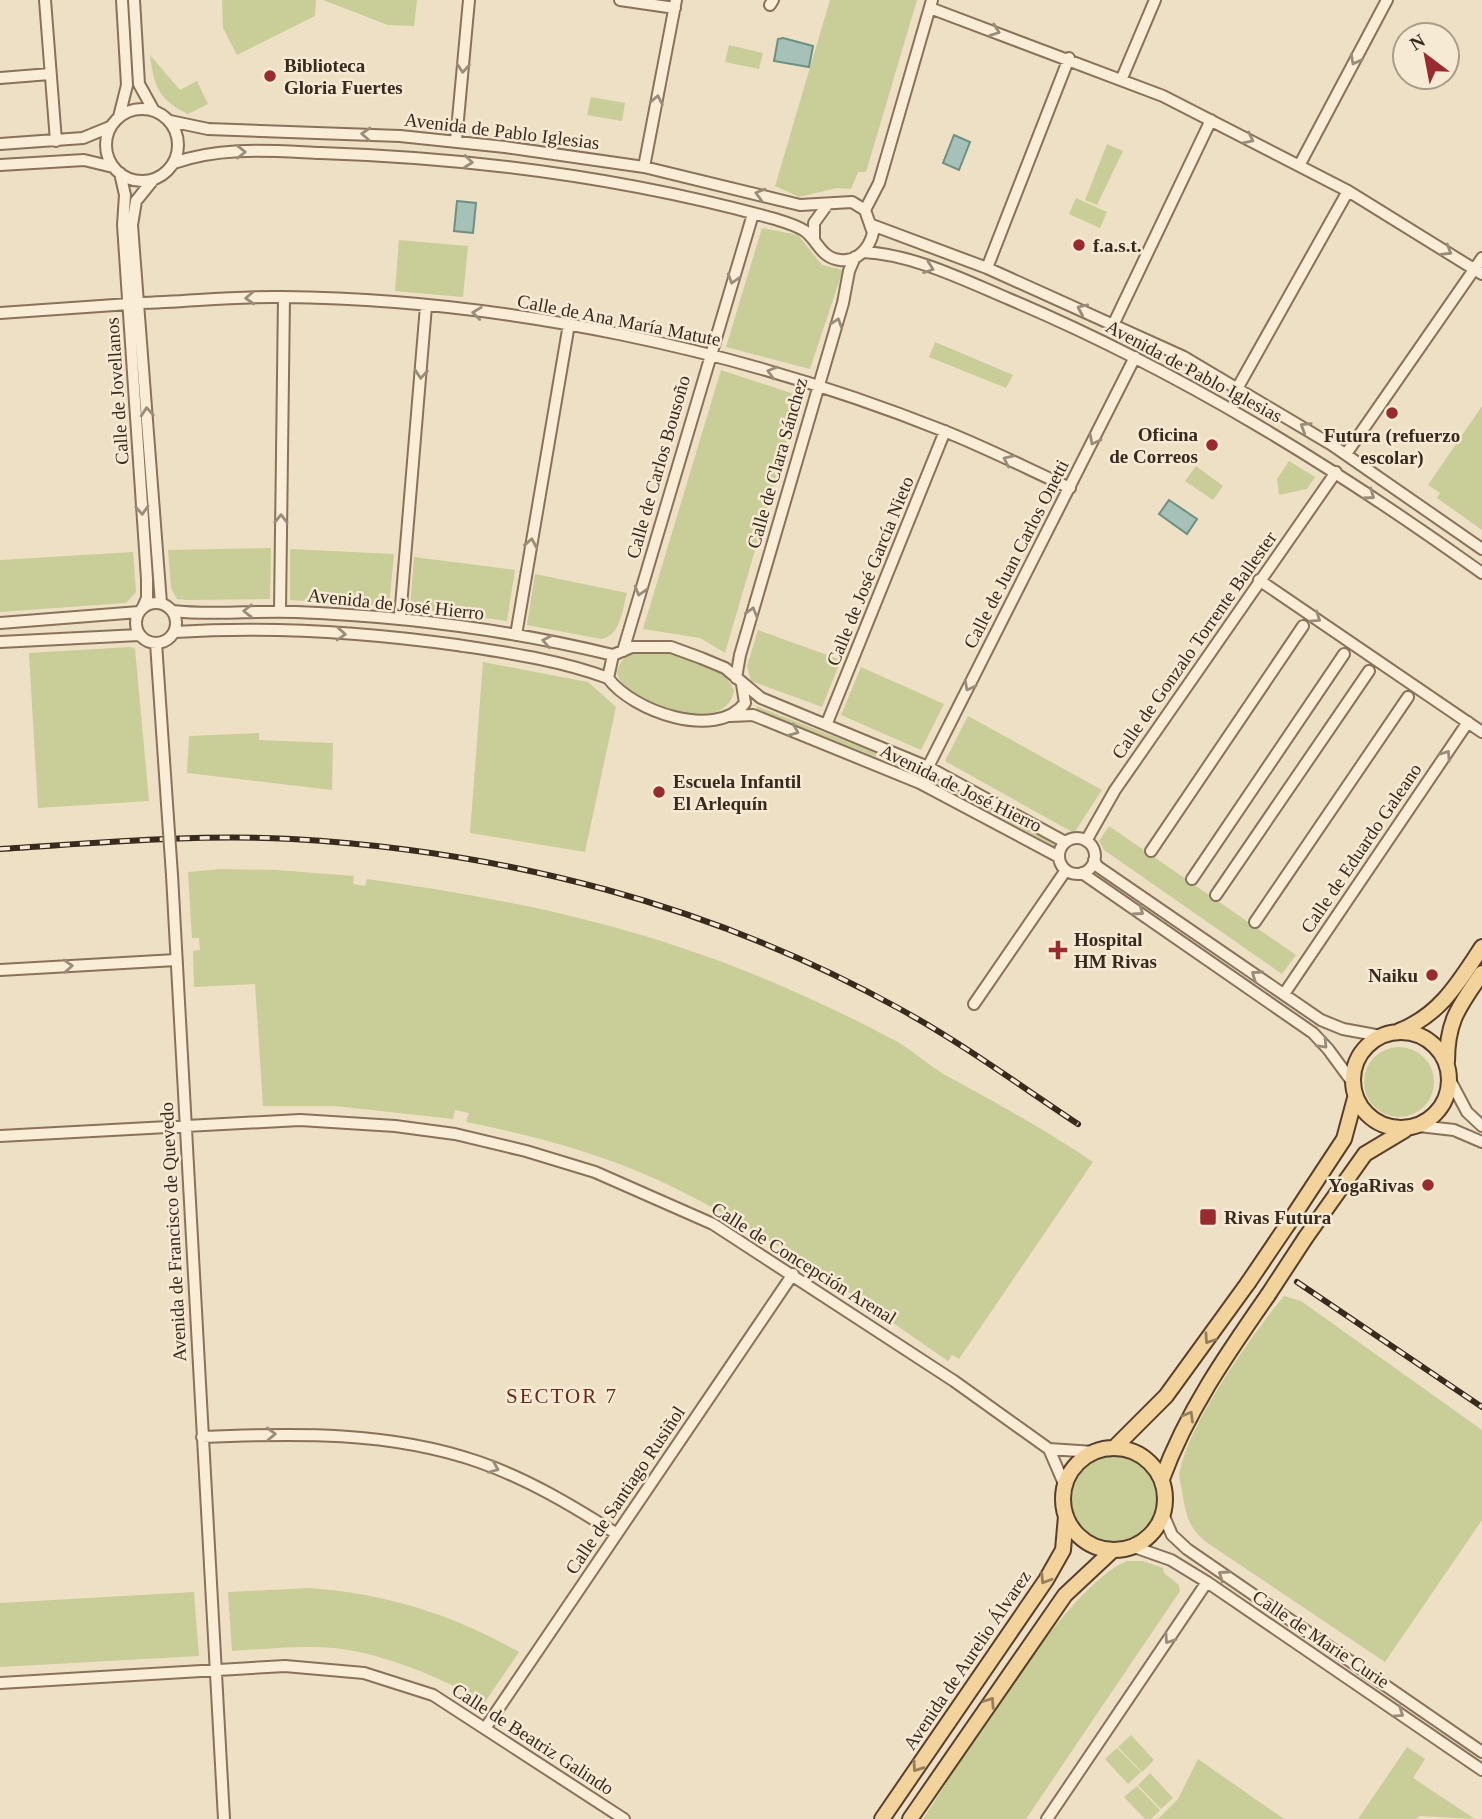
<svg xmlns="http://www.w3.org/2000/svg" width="1482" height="1819" viewBox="0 0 1482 1819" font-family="Georgia,serif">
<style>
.green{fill:#c9cd98}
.water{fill:#a6c1b8;stroke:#6d9085;stroke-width:2}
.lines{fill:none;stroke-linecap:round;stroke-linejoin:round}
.minor-casing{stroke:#89715a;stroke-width:14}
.major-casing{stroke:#573f2e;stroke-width:18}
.minor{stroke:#f9edd7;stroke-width:10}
.major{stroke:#f2d39c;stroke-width:14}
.rail-casing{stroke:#392a1e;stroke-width:6}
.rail{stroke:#f6ead4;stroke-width:3.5;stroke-dasharray:10;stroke-linecap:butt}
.minor-bridge-casing{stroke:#89715a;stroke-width:14;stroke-linecap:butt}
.major-bridge-casing{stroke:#573f2e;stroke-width:18;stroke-linecap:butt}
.minor-bridge{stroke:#f9edd7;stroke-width:10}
.major-bridge{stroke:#f2d39c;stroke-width:14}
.oneway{stroke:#998c7a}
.oneway2{stroke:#967e5d}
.poi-dot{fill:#992a30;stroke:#f6ead4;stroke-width:2.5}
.labels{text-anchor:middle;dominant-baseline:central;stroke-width:5;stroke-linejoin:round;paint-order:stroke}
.poi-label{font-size:19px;font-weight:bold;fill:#392a1e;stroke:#f6ead4;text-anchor:start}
.street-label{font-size:19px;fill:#392a1e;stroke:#f6ead4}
.neighbourhood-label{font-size:21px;letter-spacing:2px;fill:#66291d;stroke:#f6ead4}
</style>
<rect width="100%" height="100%" fill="#eee0c4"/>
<path class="green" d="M222,0H316L315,16L237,55L223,28Z
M323,0H417L414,26L388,25Z
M830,0H917L866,172H858L851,189L837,188L799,197L775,186Z
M729,45L763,53L759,69L725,62Z
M150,55L180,90L197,81L208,104L188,114C158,100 154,85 150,55Z
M591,97L625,103L622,121L587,115Z
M1107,144L1123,151L1097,205L1085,200Z
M1076,198L1107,212L1100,228L1069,214Z
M762,228L798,235L822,265L843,270L810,369L726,347Z
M399,240L468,246L463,297L395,291Z
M935,342L1013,375L1006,388L929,357Z
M721,370L800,396L725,653L700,638L643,629Z
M1482,406V530L1437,498L1440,493L1428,485Z
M1289,461L1315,477L1307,489L1279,495L1277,479Z
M1196,466L1223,486L1213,500L1185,481Z
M271,548L270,599L186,600L177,599L171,588L168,550Z
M290,549L394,554L389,606L290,600Z
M133,552L136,592L126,603L0,612V560Z
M414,557L515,570L507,621L410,608Z
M535,574L627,593C622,610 621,636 601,639L527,625Z
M758,630L841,660L822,707L751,681L747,666Z
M130,647L135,649L149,801L38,808L29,653Z
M653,651C679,654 722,662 734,690C728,738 623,708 617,672C622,653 635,652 653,651Z
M483,662L588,682L616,707L585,852L470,833Z
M861,667L944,704L921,750L841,715Z
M756,706L925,772L1058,843L1055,847L923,776L758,710Z
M968,716L1102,790L1074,833L945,761Z
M259,733V740L333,743L332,790L187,773L189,736Z
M1109,826L1296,955L1282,974L1104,850L1099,841Z
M221,869L276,870L354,876L353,884L365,886L367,879C474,894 579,913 682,948C752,971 824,1003 890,1038C911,1048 927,1065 947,1076C997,1103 1045,1130 1093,1162L959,1359L952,1355L948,1361C855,1297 763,1229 660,1181C599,1153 532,1135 466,1122L469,1113L455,1110L453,1119L335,1106H263L255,984L194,987L193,951L200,950L199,938H192L188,872Z
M1364 1082a35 35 0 1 1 70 0a35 35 0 1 1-70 0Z
M1284,1296L1301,1301L1482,1430V1520L1385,1662L1206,1542C1187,1526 1186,1514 1182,1491C1181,1485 1178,1476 1180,1470C1191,1420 1251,1336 1284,1296Z
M1071 1499a43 43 0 1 1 86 0a43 43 0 1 1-86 0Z
M1127,1561H1143L1163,1568L1164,1573L1179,1585L1180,1591L1026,1819H923C962,1760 1067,1584 1127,1561Z
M310,1588C387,1594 452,1614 519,1652L485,1702C437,1677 388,1654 334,1648C301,1645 265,1649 232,1651L228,1592Z
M194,1592L199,1656L0,1667V1603Z
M1131,1735L1154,1760L1142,1772L1118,1747Z
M1407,1747L1425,1759L1413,1778L1475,1819L1420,1816L1416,1819H1358Z
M1117,1748L1141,1772L1128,1784L1105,1759Z
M1198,1759L1284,1819H1158L1178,1799Z
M1150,1773L1173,1798L1161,1809L1138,1785Z
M1137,1786L1160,1810L1151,1819H1145L1124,1797Z"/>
<path class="water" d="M783,38L813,46L809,67L774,61L778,39Z
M954,135L970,142L959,170L943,163Z
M457,201L476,203L473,233L454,231Z
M1169,500L1197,519L1187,534L1159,514Z"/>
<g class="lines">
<defs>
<path id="minor" d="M45,0L56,141
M134,0L139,84L154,111
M620,0L675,8
M770,5L773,0
M930,8L1163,96L1348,191L1482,274
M0,78L50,74
M1122,78L1155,0
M106 145a36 36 0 1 1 72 0a36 36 0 1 1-72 0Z
M119,117L127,85L122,0
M170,121L208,129L400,136L505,147L644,167L800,205L852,202L865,210L873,233C869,249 857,262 840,260C821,258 818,241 805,231C796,225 785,222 775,219C627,178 474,158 321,153C272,151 221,146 174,163
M456,141L469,0
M0,144L83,138L110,127
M1300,164L1387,0
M0,165L84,160L113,167
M644,167L676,0
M120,173L125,195L123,225L147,579V598L143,607
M153,180L136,201L132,225L161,603
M865,210L879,183L932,0
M872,225L987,268L1184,357L1332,445L1482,549
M814,240V223L827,205
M863,252C912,254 964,280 1009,299C1179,371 1333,466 1482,573
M987,268L1069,58
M139,303C187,302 234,296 282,297C503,299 739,349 944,431C987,448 1028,469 1070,488
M0,313L129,304
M1114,323L1211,120
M1238,387L1348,191
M1346,454L1482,258
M1259,580L1482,732
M136 623a20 20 0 1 1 40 0a20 20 0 1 1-40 0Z
M173,611C213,616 256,610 296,612C403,616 510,630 613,655
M280,611L284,297
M400,618L426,306
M0,623L139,612
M175,632C268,626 364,632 457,645C509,653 560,660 608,678
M516,635L569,324
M0,642L139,635
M156,643L167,804
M623,651L753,214
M736,678L740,655L843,303L849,271L855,257
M742,684L745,703C716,741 632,711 608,678L613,655L632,647H671L701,658L725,668L761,698L928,767L1065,842
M731,716L753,715L920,783L1059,857
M827,723L945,431
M928,767L1135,357
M1059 856a18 18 0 1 1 36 0a18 18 0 1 1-36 0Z
M1086,841L1115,790L1336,472
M1151,851L1303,626
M1094,860L1097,866L1321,1020L1343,1029L1381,1036
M1082,873L1313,1033L1328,1049L1353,1083
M172,875L224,1819
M1192,879L1344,654
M1216,895L1369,671
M1255,922L1408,697
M0,970L176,960
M1284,994L1468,722
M974,1004L1066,870
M1450,1080L1467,1112L1482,1126
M1419,1126L1454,1130L1482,1142
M0,1136L300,1120L395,1126L455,1134L526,1151L595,1172L713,1224L954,1381L1049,1449L1094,1452
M202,1437C295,1433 390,1431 479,1462C528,1479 573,1506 617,1534
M1049,1449L1065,1486
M1163,1514L1172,1535L1187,1549L1482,1752
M1134,1547L1171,1560L1207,1582L1482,1770
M0,1683L285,1666L364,1673L433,1695L624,1819
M486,1727L793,1274
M1047,1819L1207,1582"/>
<path id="major" d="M1399,1031C1440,1015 1459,982 1482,947
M1353 1080a48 48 0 1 1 96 0a48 48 0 1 1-96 0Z
M1447,1062C1447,1020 1459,1007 1482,973
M1288,1224L1344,1139L1355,1098
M1306,1237L1365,1154L1405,1130
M1063 1499a51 51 0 1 1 102 0a51 51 0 1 1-102 0Z
M1114,1448L1166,1396L1248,1283
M1162,1479C1187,1411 1227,1354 1268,1295
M882,1819L1046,1580L1063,1550L1066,1516
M910,1819L1065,1595L1112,1551"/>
</defs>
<use href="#minor" class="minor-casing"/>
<use href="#major" class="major-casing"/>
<use href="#minor" class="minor"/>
<use href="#major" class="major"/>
<defs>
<path id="rail" d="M0,849C97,843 195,834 292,839C505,851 713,905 900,1009C962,1043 1019,1085 1078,1124
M1297,1282L1482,1407"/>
</defs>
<use href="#rail" class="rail-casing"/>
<use href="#rail" class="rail"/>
<defs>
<path id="minor-bridge" d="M167,804L172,875"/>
<path id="major-bridge" d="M1248,1283L1288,1224
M1268,1295L1306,1237"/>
</defs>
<use href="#minor-bridge" class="minor-bridge-casing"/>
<use href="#major-bridge" class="major-bridge-casing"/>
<use href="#minor-bridge" class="minor-bridge"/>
<use href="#major-bridge" class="major-bridge"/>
</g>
<defs><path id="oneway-chevron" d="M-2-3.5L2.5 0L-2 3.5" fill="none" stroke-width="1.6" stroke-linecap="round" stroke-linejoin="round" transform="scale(1.75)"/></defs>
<g class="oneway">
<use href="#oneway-chevron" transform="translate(995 31) rotate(20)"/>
<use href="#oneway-chevron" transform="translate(1355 60) rotate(118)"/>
<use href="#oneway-chevron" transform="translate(463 68) rotate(95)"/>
<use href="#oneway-chevron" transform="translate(657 100) rotate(-79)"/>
<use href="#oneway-chevron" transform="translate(366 134) rotate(-177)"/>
<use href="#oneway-chevron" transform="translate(1249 139) rotate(26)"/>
<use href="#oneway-chevron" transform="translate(241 152)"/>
<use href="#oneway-chevron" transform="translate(468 162) rotate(6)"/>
<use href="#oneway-chevron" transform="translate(760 194) rotate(-164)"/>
<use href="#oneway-chevron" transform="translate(1447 251) rotate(31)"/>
<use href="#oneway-chevron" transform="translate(929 268) rotate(20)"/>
<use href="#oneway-chevron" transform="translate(733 279) rotate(107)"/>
<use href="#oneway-chevron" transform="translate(250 298) rotate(177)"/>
<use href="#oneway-chevron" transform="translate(1082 309) rotate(-156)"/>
<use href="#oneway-chevron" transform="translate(477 313) rotate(-173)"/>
<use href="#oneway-chevron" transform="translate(837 323) rotate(-72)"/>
<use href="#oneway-chevron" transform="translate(772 372) rotate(-164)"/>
<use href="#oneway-chevron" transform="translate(421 374) rotate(95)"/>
<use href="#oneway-chevron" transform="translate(147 412) rotate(-94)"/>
<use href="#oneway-chevron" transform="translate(1305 427) rotate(-148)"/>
<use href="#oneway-chevron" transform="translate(1094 440) rotate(117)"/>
<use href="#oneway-chevron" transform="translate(1008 460) rotate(-155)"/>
<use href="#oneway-chevron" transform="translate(1370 495) rotate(35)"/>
<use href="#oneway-chevron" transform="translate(142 510) rotate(87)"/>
<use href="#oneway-chevron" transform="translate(281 519) rotate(-89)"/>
<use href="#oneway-chevron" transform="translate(531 543) rotate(-80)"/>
<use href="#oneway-chevron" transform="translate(640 591) rotate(106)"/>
<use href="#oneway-chevron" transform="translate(248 611) rotate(180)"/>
<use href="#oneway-chevron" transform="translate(752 612) rotate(-74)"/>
<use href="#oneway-chevron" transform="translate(1316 618) rotate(34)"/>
<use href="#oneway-chevron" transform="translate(341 634) rotate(4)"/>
<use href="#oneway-chevron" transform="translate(547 641) rotate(-169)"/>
<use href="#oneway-chevron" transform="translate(969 686) rotate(117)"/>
<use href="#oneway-chevron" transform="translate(794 731) rotate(22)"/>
<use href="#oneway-chevron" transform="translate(1446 755) rotate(-56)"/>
<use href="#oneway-chevron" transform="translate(1139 911) rotate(35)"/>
<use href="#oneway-chevron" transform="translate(68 966) rotate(-3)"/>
<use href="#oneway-chevron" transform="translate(1256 975) rotate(-145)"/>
<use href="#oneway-chevron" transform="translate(1323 1044) rotate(47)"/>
<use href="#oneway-chevron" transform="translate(271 1434) rotate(-2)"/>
<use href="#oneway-chevron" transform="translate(494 1468) rotate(23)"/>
<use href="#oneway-chevron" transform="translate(1223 1575) rotate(-145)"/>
<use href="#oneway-chevron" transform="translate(1169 1639) rotate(124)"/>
<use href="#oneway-chevron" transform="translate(1399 1713) rotate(34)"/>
</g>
<g class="oneway2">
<use href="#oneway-chevron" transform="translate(1209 1339) rotate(124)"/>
<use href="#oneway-chevron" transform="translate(1189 1416) rotate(-60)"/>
<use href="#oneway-chevron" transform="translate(1045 1579) rotate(122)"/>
<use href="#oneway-chevron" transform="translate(990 1702) rotate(-56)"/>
<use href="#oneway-chevron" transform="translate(917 1767) rotate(125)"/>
</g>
<g class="poi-dot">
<circle cx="270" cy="76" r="7"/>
<circle cx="1079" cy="245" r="7"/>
<circle cx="1392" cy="413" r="7"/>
<circle cx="1212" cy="445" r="7"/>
<circle cx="659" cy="792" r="7"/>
<path d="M1054.5 939.5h7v7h7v7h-7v7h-7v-7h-7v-7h7z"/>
<circle cx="1432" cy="975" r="7"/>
<circle cx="1428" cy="1185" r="7"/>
<rect x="1199" y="1208" width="18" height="18" rx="3.5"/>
</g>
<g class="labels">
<g class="poi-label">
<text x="284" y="65">Biblioteca<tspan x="284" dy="22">Gloria Fuertes</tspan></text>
<text x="1093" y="245">f.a.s.t.</text>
<text x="1198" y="434" text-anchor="end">Oficina<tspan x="1198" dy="22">de Correos</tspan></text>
<text x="1392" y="435" text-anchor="middle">Futura (refuerzo<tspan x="1392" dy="22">escolar)</tspan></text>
<text x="673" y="781">Escuela Infantil<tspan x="673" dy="22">El Arlequín</tspan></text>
<text x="1074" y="939">Hospital<tspan x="1074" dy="22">HM Rivas</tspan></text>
<text x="1418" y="975" text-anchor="end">Naiku</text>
<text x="1414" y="1185" text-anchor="end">YogaRivas</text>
<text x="1224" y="1217">Rivas Futura</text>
</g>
<g class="street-label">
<text transform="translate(502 131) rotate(7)">Avenida de Pablo Iglesias</text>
<text transform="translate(619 320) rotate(11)">Calle de Ana María Matute</text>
<text transform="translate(1194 371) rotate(28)">Avenida de Pablo Iglesias</text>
<text transform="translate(117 391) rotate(-94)">Calle de Jovellanos</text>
<text transform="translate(777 463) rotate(-74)">Calle de Clara Sánchez</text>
<text transform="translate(658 467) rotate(-74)">Calle de Carlos Bousoño</text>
<text transform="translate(1016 554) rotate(-63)">Calle de Juan Carlos Onetti</text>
<text transform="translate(870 571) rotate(-68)">Calle de José García Nieto</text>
<text transform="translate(396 604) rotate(6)">Avenida de José Hierro</text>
<text transform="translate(1194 645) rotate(-55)">Calle de Gonzalo Torrente Ballester</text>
<text transform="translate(961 788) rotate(26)">Avenida de José Hierro</text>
<text transform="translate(1361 848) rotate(-56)">Calle de Eduardo Galeano</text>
<text transform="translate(173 1232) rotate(-93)">Avenida de Francisco de Quevedo</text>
<text transform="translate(804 1263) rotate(32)">Calle de Concepción Arenal</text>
<text transform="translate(625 1490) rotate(-56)">Calle de Santiago Rusiñol</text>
<text transform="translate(1321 1639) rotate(34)">Calle de Marie Curie</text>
<text transform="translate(967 1660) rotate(-56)">Avenida de Aurelio Álvarez</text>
<text transform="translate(533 1739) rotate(33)">Calle de Beatriz Galindo</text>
</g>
<g class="neighbourhood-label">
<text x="562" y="1396">SECTOR 7</text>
</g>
</g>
<g transform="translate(1426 56) rotate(328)"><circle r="33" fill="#f6ead4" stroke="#aa9d8b" stroke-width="2"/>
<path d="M0-5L12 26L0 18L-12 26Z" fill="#992a30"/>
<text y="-10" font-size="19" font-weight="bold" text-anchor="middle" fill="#392a1e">N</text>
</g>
</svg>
